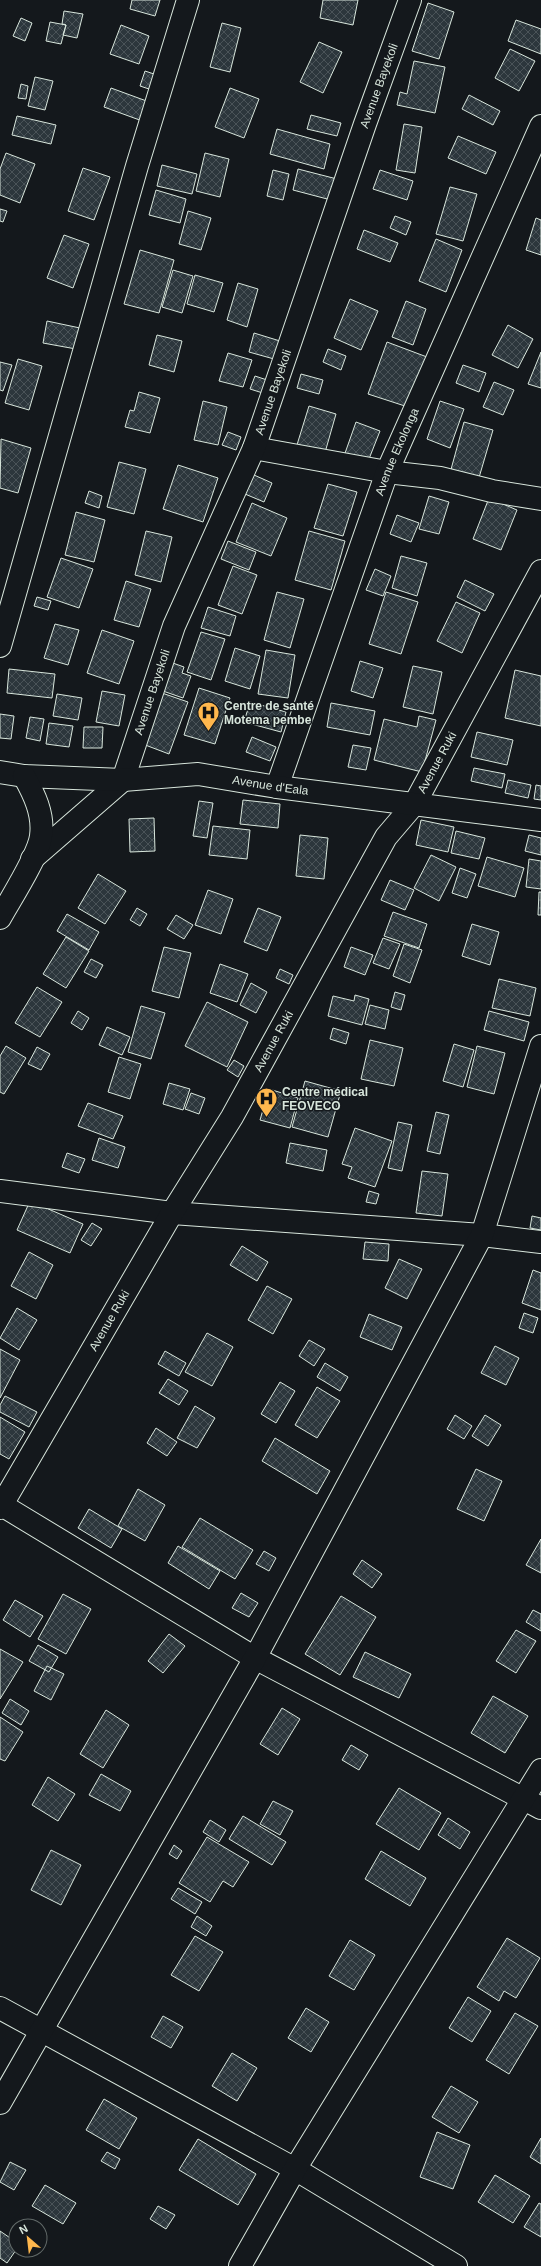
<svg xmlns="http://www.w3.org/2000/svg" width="541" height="2266" viewBox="0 0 541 2266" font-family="Helvetica,sans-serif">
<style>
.building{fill:url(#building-cross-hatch);stroke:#d8e6dc}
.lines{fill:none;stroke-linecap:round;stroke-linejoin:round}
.minor-casing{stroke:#d8e6dc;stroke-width:24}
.tertiary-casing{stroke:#d8e6dc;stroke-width:24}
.minor{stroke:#14181c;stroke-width:22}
.tertiary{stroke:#14181c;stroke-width:22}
.labels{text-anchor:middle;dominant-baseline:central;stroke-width:3;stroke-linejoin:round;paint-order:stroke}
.street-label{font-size:12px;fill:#d8e6dc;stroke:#14181c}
.poi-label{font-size:12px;font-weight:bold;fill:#d8e6dc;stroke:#14181c;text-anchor:start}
</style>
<defs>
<pattern id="building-cross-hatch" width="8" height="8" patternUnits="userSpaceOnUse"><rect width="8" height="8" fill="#2c363c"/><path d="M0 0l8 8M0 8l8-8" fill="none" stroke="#4a5358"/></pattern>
</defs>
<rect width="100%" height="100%" fill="#14181c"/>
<path class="building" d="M132,0H160L155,16L130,9Z
M323,0H358L353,25L320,18Z
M428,3L454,12L439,59L412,51Z
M64,11L83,14L77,38L63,35L66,25L62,24Z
M21,18L32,23L25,41L13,36Z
M516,20L541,29V54L508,41Z
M50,22L66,25L61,44L46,41Z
M222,23L241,28L230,72L210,67Z
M121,25L149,36L139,64L110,54Z
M319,42L342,52L323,93L300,82Z
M510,49L535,61L519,91L495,78Z
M414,61L445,67L435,113L397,105L400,92L407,94Z
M145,71L163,77L158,92L140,86Z
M35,77L53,81L45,110L28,106Z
M21,84L28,86L26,99L18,98Z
M111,88L152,103L145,122L104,107Z
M230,88L259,99L244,138L215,127Z
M469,95L500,111L493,125L462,109Z
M311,115L341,123L337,136L307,129Z
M17,116L56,125L51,144L12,135Z
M404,124L422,127L415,173L396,170Z
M277,129L330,144L324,169L270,154Z
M458,136L496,152L486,174L448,158Z
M6,153L35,164L20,203L0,195V169Z
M205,153L229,159L220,197L196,191Z
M162,165L197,174L192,194L157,186Z
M83,168L110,177L94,220L68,211Z
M298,169L337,179L331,200L293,190Z
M273,170L289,174L283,200L267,196Z
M380,170L413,181L407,200L373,189Z
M450,187L477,194L463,241L436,234Z
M156,190L186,199L180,223L149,215Z
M0,209L7,211L3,222L0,221Z
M188,211L211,218L201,250L179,244Z
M395,216L411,222L406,235L390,228Z
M536,218L541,220V255L526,250Z
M364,230L398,243L390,262L357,249Z
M64,235L89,244L73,288L47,278Z
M436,239L462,250L446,292L419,281Z
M140,250L174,260L159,313L124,304Z
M173,270L193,276L182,313L162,307Z
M195,275L223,283L214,312L187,304Z
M238,283L258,289L247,327L227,320Z
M350,299L378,311L361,350L334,338Z
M406,301L426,309L413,345L392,337Z
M47,321L80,328L76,349L43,343Z
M508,325L533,339L518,368L492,355Z
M254,333L280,341L274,359L249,352Z
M157,335L182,341L174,372L149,365Z
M387,342L427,357L408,407L368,394Z
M328,349L346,356L341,370L323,362Z
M541,352V388L528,384Z
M228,353L252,360L243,387L219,381Z
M18,359L42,366L29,410L5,403Z
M0,362L12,365L3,391L0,390Z
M463,365L486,373L479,392L456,383Z
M301,374L323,380L319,394L297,388Z
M255,376L270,381L266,394L250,389Z
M494,382L514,390L503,415L483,407Z
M139,392L160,398L150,433L125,427L130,410L134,411Z
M203,401L227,407L218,445L194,440Z
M440,401L464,409L450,448L427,439Z
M309,406L336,414L324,456L296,448Z
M356,422L380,431L367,464L344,456Z
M464,422L493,430L478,481L450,473Z
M228,432L241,437L236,450L222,445Z
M1,439L31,448L18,493L0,488Z
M119,462L146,469L134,514L107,507Z
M178,465L218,478L203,522L163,509Z
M254,475L272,483L264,502L245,494Z
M328,484L357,492L343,536L314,528Z
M89,491L102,496L99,508L85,503Z
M429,496L449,502L439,534L419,529Z
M489,498L517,510L501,550L473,539Z
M252,503L287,518L271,556L236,542Z
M76,512L105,520L94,562L65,555Z
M397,515L419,523L411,542L390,534Z
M146,531L172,537L161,582L135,575Z
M309,531L345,541L331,590L295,580Z
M228,541L256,552L249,570L221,559Z
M401,556L427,563L417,596L392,588Z
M61,558L93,569L79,608L47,597Z
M233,566L257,575L242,614L218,605Z
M375,569L391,576L383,596L366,590Z
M465,580L494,594L485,611L457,597Z
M126,581L151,589L139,627L114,620Z
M277,592L304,599L290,648L264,640Z
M386,592L418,602L401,654L369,644Z
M37,597L51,601L48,610L34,606Z
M456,602L480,613L462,653L437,641Z
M208,607L236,616L230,636L201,628Z
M55,624L79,630L68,665L44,658Z
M102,630L134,641L119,684L87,673Z
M201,632L225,639L211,680L187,672Z
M235,648L260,656L250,689L225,681Z
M266,650L295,655L288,698L258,694Z
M360,661L383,668L373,698L351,691Z
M170,662L184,667L182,673L191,676L183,698L160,690Z
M413,666L442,672L433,714L403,707Z
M9,669L55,674L52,698L7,693Z
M515,670L541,676V726L505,718Z
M199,688L230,698L215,744L184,735Z
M102,691L125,695L119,726L96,722Z
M159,692L188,702L169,754L140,743Z
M57,694L82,698L78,720L53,716Z
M250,702L286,712L281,732L244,722Z
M331,703L375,711L370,735L327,727Z
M0,714L14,716L11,739L0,738Z
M419,716L436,720L422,772L374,760L384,719L417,727Z
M30,717L44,719L40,741L26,738Z
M49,723L73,726L69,747L46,744Z
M84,727H103L102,748H83Z
M477,732L513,740L507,765L471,757Z
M252,737L276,747L270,761L246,752Z
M353,745L371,748L366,770L348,767Z
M474,768L505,774L502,788L471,781Z
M508,780L531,785L528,798L505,793Z
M536,785L541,786V800L534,799Z
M243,800L280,804L278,828L240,824Z
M199,801L213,803L207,838L193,836Z
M154,818L155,851L130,852L129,819Z
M421,820L454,827L448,852L416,845Z
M213,826L250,830L247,859L209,855Z
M456,831L485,838L479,859L451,853Z
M300,835L328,838L324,879L296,876Z
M529,835L541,838V855L525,851Z
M431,855L456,867L439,901L414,888Z
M487,857L524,868L515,897L478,886Z
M529,859L541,861V889L526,887Z
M460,868L476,874L467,898L452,893Z
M98,874L126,891L105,924L78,908Z
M390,880L414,890L405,910L381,900Z
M208,890L233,899L221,934L195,925Z
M539,892H541V915H538Z
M137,908L147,914L140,926L130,920Z
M258,908L281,917L267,951L244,942Z
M393,912L427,924L419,948L384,936Z
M67,914L99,932L89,950L57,931Z
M176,915L193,925L184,939L167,929Z
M472,924L499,932L490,965L462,956Z
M66,937L89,951L66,988L43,974Z
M383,938L400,944L389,969L373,963Z
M404,944L422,950L410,983L393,976Z
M164,947L191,953L179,998L152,991Z
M351,947L373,955L365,975L344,967Z
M91,959L103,965L96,978L84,972Z
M220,964L248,974L237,1002L210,993Z
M280,969L293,975L289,984L276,978Z
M499,979L536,988L530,1016L492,1008Z
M251,983L267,992L256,1013L240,1005Z
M37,987L62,1002L40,1037L15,1023Z
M395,992L405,995L401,1010L391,1007Z
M355,995L369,999L362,1025L328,1016L333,996L354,1001Z
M207,1002L248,1022L227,1067L185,1046Z
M370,1005L389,1010L385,1029L365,1024Z
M141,1006L165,1013L151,1059L128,1052Z
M78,1011L89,1018L82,1030L71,1023Z
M489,1011L529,1022L524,1041L484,1030Z
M107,1027L130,1037L122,1055L99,1045Z
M333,1028L349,1033L346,1044L330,1039Z
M370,1040L403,1048L394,1086L361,1079Z
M454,1044L474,1050L463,1087L443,1081Z
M6,1046L26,1058L4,1094L0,1092V1056Z
M477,1046L505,1053L494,1094L467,1087Z
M37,1047L50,1054L41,1070L28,1064Z
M119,1057L141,1064L130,1099L108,1092Z
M234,1060L244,1066L238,1077L227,1070Z
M305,1081L341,1091L328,1137L292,1127Z
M169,1083L190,1089L183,1110L163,1104Z
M269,1089L298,1098L290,1128L260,1120Z
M191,1093L205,1098L199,1114L185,1109Z
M88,1103L123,1116L113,1139L78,1126Z
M436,1112L449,1115L440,1154L427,1151Z
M398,1122L412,1125L402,1171L388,1168Z
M355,1128L392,1141L375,1187L348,1178L352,1167L342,1164Z
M99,1138L125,1147L118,1168L92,1160Z
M290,1143L327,1150L323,1171L286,1163Z
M67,1153L85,1159L79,1173L62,1167Z
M422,1171L448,1174L442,1216L416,1213Z
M369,1191L379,1194L376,1204L366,1202Z
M30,1201L83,1224L70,1253L17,1230Z
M532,1216L541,1218V1230L530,1228Z
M92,1223L102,1229L91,1246L81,1240Z
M365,1242L389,1244L388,1261L363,1259Z
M242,1246L268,1262L257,1281L230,1265Z
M29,1252L53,1265L36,1299L11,1286Z
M399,1259L422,1269L407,1299L385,1288Z
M533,1270L541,1273V1310L522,1303Z
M267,1286L292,1299L273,1334L248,1320Z
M17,1308L37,1320L19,1350L0,1338Z
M524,1313L538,1318L533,1333L519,1328Z
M369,1314L402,1327L392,1350L360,1337Z
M207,1333L233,1347L212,1386L185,1372Z
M309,1340L325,1349L314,1366L299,1356Z
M495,1346L519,1358L506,1385L481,1373Z
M0,1349L20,1360L0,1398Z
M165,1351L186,1363L179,1376L158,1364Z
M325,1363L348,1377L340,1391L317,1377Z
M168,1379L188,1391L179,1405L159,1393Z
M280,1382L295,1391L276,1423L261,1414Z
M317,1387L340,1401L317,1438L295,1425Z
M5,1396L37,1412L29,1427L0,1412V1405Z
M195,1406L215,1418L197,1448L177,1438Z
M455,1415L472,1426L464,1439L447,1429Z
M485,1415L501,1425L488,1446L472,1436Z
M0,1417L25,1432L9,1459L0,1454Z
M156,1428L177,1442L167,1456L147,1443Z
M275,1438L330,1471L317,1494L262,1461Z
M476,1469L502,1481L484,1521L457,1509Z
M138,1489L165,1505L145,1541L118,1526Z
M89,1509L122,1529L111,1548L78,1528Z
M200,1518L253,1550L235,1579L182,1547Z
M541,1539V1573L526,1565Z
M178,1546L220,1571L209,1589L168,1563Z
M264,1551L276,1558L269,1571L256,1564Z
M362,1560L382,1574L372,1588L353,1574Z
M241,1593L258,1603L249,1617L232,1608Z
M63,1594L91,1609L66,1654L38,1639Z
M341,1596L376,1617L340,1675L305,1654Z
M15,1600L43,1616L30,1637L3,1620Z
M533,1610L541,1614V1631L526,1622Z
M516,1630L536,1641L516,1673L496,1661Z
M169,1634L185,1646L163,1673L148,1661Z
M38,1645L58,1657L49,1672L29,1661Z
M0,1649L23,1662L0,1699Z
M365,1652L411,1674L399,1698L353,1677Z
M47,1666L64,1674L51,1700L34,1691Z
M493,1696L528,1716L505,1753L471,1733Z
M10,1699L29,1711L21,1725L2,1713Z
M282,1708L300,1719L278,1755L260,1744Z
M106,1710L129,1725L103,1768L80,1754Z
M0,1717L23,1732L5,1761L0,1759Z
M351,1745L368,1755L359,1770L342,1760Z
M101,1774L131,1791L120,1811L89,1795Z
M48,1777L75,1794L58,1821L32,1805Z
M399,1788L441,1813L419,1850L376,1824Z
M273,1801L293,1811L280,1835L260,1824Z
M243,1816L286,1842L272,1865L229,1839Z
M448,1818L470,1832L460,1849L438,1835Z
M210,1820L226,1830L219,1842L203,1832Z
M207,1837L249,1862L233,1887L223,1881L210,1902L179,1883Z
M174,1845L182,1851L177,1859L169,1854Z
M51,1850L81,1865L61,1905L31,1890Z
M381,1851L426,1878L410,1906L365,1879Z
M178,1888L202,1902L195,1914L171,1899Z
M197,1916L212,1926L206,1936L191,1927Z
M195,1936L223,1952L199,1991L171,1975Z
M507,1938L540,1958L516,1998L504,1991L499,2001L477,1987Z
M350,1940L375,1955L354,1990L329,1976Z
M468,1997L491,2011L472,2042L449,2028Z
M306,2008L329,2022L311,2052L288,2038Z
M515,2013L538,2026L509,2074L486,2060Z
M163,2016L183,2027L171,2048L151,2037Z
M232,2053L257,2068L237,2101L212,2086Z
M451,2086L478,2102L459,2133L432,2117Z
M104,2099L137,2118L119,2149L86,2130Z
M437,2132L470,2145L453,2189L420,2177Z
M541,2138V2164L530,2157Z
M198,2139L256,2174L238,2205L179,2170Z
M107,2152L120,2159L115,2169L101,2161Z
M10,2162L26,2170L14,2190L0,2182Z
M495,2175L530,2196L513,2223L478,2202Z
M45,2185L76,2203L63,2224L32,2206Z
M539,2203L541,2204V2237L524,2227Z
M158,2206L175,2215L166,2229L150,2219Z
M0,2231L16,2242V2250L7,2263L0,2258Z"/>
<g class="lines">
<defs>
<g id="minor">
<path d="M254,448L387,472L440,478L492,491L541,499"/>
<path d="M0,646L137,166L188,0"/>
<path id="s1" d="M277,787L387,472L541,126"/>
<path id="s2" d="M32,859L123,780L174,626L254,448L365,124L410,0"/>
<path d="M0,1191L172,1213L482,1235L541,1242"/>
<path d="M0,1504L255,1658L541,1808"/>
<path id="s3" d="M0,1508L172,1213L232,1117L386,837L415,803L541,571"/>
<path d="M0,2008L295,2169L456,2266"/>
<path d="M0,2103L255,1658L482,1235L541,1046"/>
<path d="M240,2266L295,2169L541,1770"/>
</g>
<g id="tertiary">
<path id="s4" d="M0,772L24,776L123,780L198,774L277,787L541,820"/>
<path d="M0,918C10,900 39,855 41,836C44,814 34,794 24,776"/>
</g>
</defs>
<use href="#minor" class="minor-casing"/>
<use href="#tertiary" class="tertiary-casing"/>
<use href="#minor" class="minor"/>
<use href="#tertiary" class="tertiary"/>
</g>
<defs>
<symbol id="hospital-pin" viewBox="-11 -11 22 30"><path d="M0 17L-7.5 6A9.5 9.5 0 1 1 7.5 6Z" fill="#ffb74d" stroke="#14181c"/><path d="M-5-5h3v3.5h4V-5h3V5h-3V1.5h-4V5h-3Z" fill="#111"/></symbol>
</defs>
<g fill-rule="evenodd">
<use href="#hospital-pin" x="196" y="700" width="25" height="34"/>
<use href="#hospital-pin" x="254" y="1086" width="25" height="34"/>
</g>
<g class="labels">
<g class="street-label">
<text stroke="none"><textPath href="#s2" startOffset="861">Avenue Bayekoli</textPath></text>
<text stroke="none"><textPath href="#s2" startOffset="537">Avenue Bayekoli</textPath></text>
<text stroke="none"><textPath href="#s1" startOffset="356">Avenue Ekolonga</textPath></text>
<text stroke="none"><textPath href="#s2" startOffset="213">Avenue Bayekoli</textPath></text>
<text stroke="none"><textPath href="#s3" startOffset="865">Avenue Ruki</textPath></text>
<text stroke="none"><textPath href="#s4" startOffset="272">Avenue d'Eala</textPath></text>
<text stroke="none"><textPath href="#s3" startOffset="541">Avenue Ruki</textPath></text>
<text stroke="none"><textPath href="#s3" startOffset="217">Avenue Ruki</textPath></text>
</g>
<g class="poi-label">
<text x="224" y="706">Centre de santé<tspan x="224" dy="14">Motema pembe</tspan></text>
<text x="282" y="1092">Centre médical<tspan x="282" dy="14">FEOVECO</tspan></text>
</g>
</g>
<g transform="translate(28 2238) rotate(332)"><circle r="19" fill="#14181c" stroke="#626a69"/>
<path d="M0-3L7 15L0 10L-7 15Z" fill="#ffb74d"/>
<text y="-6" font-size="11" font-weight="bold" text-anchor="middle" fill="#d8e6dc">N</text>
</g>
</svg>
